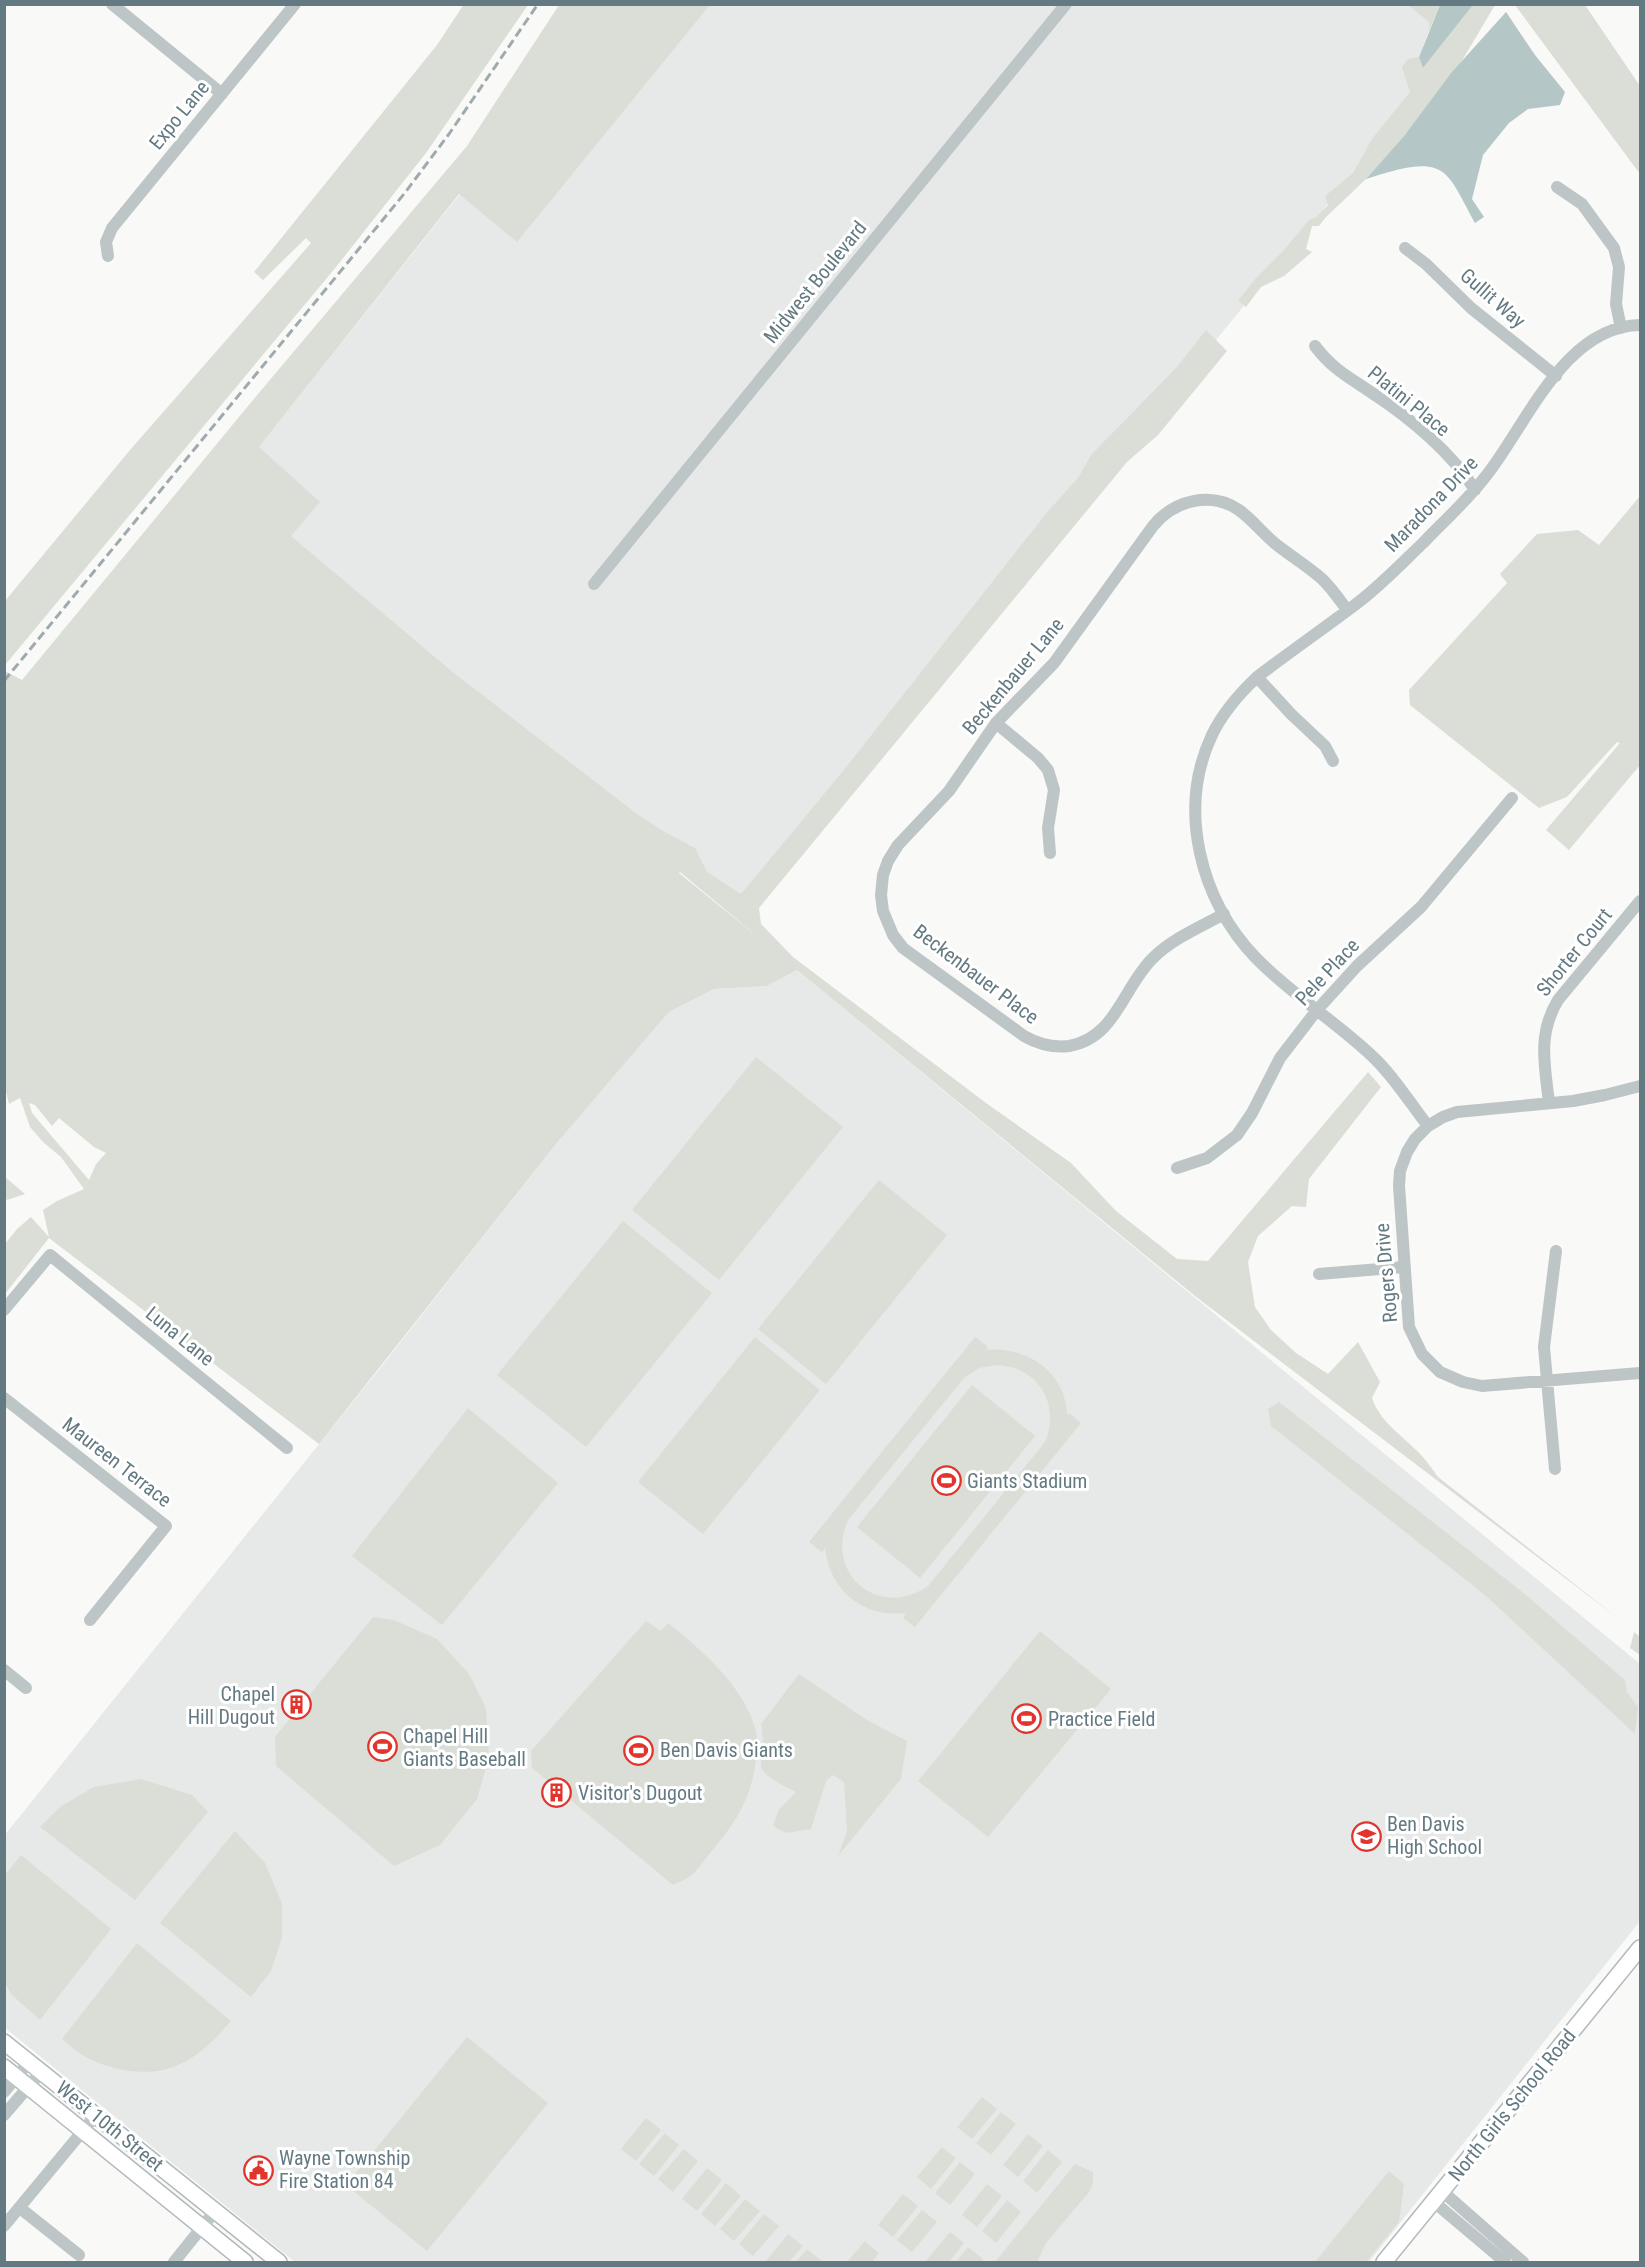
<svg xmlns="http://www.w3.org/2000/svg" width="1645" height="2267" viewBox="0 0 1645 2267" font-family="'Roboto Condensed',sans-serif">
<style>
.built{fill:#e7e9e8}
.green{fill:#daded6;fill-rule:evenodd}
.water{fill:#b5c6c7}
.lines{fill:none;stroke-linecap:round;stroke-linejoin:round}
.major-casing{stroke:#b1b9bc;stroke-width:18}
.minor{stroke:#bdc5c7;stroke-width:12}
.major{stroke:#fff;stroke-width:15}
.rail{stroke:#9faaae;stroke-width:3;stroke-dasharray:9 4.5;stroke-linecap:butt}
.labels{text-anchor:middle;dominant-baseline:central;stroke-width:6;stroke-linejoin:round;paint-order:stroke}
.street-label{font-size:20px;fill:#647a82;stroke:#fff}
.poi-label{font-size:20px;fill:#647a82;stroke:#fff;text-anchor:start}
</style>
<rect width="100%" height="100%" fill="#f9f9f7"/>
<path class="built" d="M1408,4L1429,22L1428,33L1419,57L1423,68L1419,93L739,920L282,547L258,448L460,194L517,241L710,5Z
M797,970L1640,1664V1921L1369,2262H295L5,2028L4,1836L377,1372L556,1144L669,1012L714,989L767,986Z"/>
<path class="green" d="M464,4L528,5L426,153L336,267L5,665V601L130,450L311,243L306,238L263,280L254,272L437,45Z
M559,5H710L517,242L459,194L259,447L320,502L291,536L455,674L637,814L663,831L695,848L707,872L741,894L843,771L1049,510L1078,478L1091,455L1176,368L1206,330L1227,351L1158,435L1127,462L759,908L761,924L793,957L986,1103L1071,1163L1116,1211L1177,1259L1208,1261L1368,1072L1381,1087L1309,1179L1306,1207L1292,1206L1258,1236L1248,1262L1255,1307L1271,1330L1296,1353L1328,1374L1358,1342L1380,1382L1372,1398C1380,1423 1406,1438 1423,1457C1428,1463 1433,1470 1438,1477L1619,1619L1195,1296L797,970L767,986L714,989L669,1012L556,1144L319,1444L49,1238L5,1294V1244L17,1229L31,1217L49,1237L43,1210L57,1201L84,1189L61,1157L43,1142L30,1127L20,1098L9,1104L5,1087V671L22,680L253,400L467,146ZM680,872L770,947L679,873ZM29,1103L35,1105L52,1126L59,1118L94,1147L106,1153L96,1164L89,1180L32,1113Z
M1408,5H1440L1428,33L1429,22Z
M1473,5H1495L1460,64L1404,136L1366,179L1325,218L1319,226H1312L1306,249L1312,252L1284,276L1261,287L1246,307L1238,301L1255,279L1283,251L1309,220L1316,217L1328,205L1325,196L1353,173L1372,139L1410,92L1402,67L1408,59L1419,57L1423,68Z
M1515,5H1585L1640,86V174Z
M1640,496V765L1569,850L1546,830L1620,743L1617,742L1567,797L1539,808L1410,705L1409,690L1507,583L1500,574L1537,534L1578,530L1599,545Z
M756,1057L843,1127L719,1280L632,1210Z
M5,1177L25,1194L7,1200L5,1198Z
M879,1180L947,1235L826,1384L758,1329Z
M623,1221L712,1293L586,1447L497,1375Z
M755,1337L820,1390L703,1534L638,1482Z
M975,1337L988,1347L986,1350C1027,1346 1066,1372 1067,1415L1069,1413L1081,1423L915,1627L903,1618L906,1613C863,1618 830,1591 825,1548L822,1552L809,1542ZM997,1365C1038,1367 1061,1404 1045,1442L928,1586C879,1620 824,1574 848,1520L964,1378L979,1368Z
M972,1385L1035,1436L920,1578L857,1527Z
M1279,1402L1521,1591L1625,1680L1627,1692L1638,1707L1635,1734L1485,1595L1271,1426L1268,1409Z
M468,1408L558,1483L442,1625L352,1556Z
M373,1617L394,1620L437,1639L469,1674L486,1708L489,1757L477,1799L440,1845L394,1866L276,1766L275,1737Z
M646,1621L661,1631L668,1623C700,1648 744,1687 755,1728C758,1738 757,1750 756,1760C751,1800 736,1822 710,1853C705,1859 699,1868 693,1874C687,1879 679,1882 673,1885L532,1768L531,1751Z
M1040,1631L1111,1689L988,1837L918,1781Z
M1634,1632L1640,1637V1655L1630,1648Z
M799,1674L867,1720L907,1741L901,1779L838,1856L847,1832L844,1782L833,1775L826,1781L811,1829L786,1833L773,1826L778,1811L796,1792C741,1764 769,1771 761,1724Z
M141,1779L192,1795L208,1812L135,1900L40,1827L60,1807L94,1787Z
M235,1831L265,1863L282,1904V1937L271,1971L251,1997L160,1923Z
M21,1855L111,1929L40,2020L11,1994L5,1982V1875Z
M137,1943L231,2021C216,2038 200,2056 178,2065C150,2078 110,2071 84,2056C76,2052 69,2045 62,2039Z
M467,2037L548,2103L427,2251L346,2185Z
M982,2097L997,2109L972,2139L957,2127Z
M1001,2112L1016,2124L991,2155L976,2143Z
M646,2118L661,2130L636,2161L621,2149Z
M665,2133L679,2145L654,2176L639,2164Z
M1028,2134L1043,2146L1018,2177L1003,2165Z
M942,2147L956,2158L931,2189L917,2177Z
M684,2149L698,2161L673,2192L658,2179Z
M1048,2150L1062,2162L1037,2193L1023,2181Z
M960,2162L975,2174L950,2205L935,2193Z
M1075,2164L1093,2172V2182L1090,2191L1046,2243L1037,2262H995Z
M707,2168L722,2180L697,2211L682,2199Z
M1389,2171L1404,2184L1399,2222L1366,2262H1315Z
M726,2183L741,2196L715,2226L701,2214Z
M987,2184L1002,2196L977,2227L962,2215Z
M903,2194L918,2206L893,2237L878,2225Z
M745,2199L760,2211L734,2241L720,2229Z
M1007,2200L1021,2212L996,2243L982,2231Z
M922,2210L937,2222L912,2252L897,2240Z
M764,2214L779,2226L753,2256L739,2244Z
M950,2232L964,2243L949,2262H925Z
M788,2234L803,2246L789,2262H765Z
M865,2241L879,2253L872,2262H847Z
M968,2247L983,2259L980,2262H956Z
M807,2249L822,2261L821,2262H796Z"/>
<path class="water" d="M1440,5H1473L1423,68L1419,57Z
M1506,12L1535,55L1565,92L1560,105L1528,109L1509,123L1483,155L1472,199L1484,217L1475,223C1468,211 1456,184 1446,175C1428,156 1387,173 1366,179L1404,136L1452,72Z"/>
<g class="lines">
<defs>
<path id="major" d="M4,2042L279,2262
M4,2067L245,2262
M1384,2262L1640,1948"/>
</defs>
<use href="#major" class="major-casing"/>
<path class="minor" d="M112,4L222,94
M1557,187L1582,204L1614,248L1619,267L1616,304L1621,328
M1405,248L1426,264L1471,308L1556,376
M108,256L106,242L112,228L295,4
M1315,346C1334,371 1351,378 1375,395C1410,418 1453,454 1475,490
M594,584L1066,4
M1257,677L1291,714L1325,746L1333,761
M996,723L1038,758L1048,770L1054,790L1048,828L1050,853
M1224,914C1200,927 1172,939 1153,958C1123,987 1116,1038 1069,1046C1053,1048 1038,1044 1024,1036L903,948L893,935L883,911L881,895L883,875L888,861L898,845L949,791L996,723L1054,663L1153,526C1174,500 1211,491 1239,510C1253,520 1263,534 1277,545C1291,556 1307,566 1321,578C1331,587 1339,599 1347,610
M1640,1086L1605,1095L1573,1101L1457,1112L1443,1117L1428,1126L1415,1139L1407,1152L1400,1171L1399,1186L1409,1327L1422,1354L1440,1372L1463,1382L1482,1386L1640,1373
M1549,1103C1545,1066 1537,1035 1558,1000L1640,901
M1428,1126C1410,1103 1393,1075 1371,1055C1335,1021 1291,994 1256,958C1200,900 1177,809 1212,735C1223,712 1239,694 1257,677C1291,651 1326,627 1360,601C1383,583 1403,562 1424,542C1446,519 1470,498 1489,472C1528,421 1566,326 1640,325
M1177,1168L1207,1158L1237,1135L1252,1113L1280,1058L1317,1010L1357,966L1421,907L1512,798
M1319,1274L1404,1267
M4,1310L50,1255L287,1448
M4,1398L166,1526L90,1620
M1555,1469L1544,1347L1556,1251
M4,1670L26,1688
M4,2092L29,2062
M4,2115L41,2072
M1442,2191L1523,2262
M1434,2202L1505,2262
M20,2208L79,2255
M4,2226L96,2115
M174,2262L215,2211"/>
<use href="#major" class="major"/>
<path class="rail" d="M4,681L404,194L449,134L538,4"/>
</g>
<defs>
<symbol id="stadium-ring" viewBox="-11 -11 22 22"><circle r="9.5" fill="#fff" stroke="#e3332d" stroke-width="1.5"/><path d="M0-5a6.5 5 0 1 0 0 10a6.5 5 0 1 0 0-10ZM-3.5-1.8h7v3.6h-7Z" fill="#e3332d"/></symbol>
<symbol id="building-ring" viewBox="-11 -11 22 22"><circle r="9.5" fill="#fff" stroke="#e3332d" stroke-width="1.5"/><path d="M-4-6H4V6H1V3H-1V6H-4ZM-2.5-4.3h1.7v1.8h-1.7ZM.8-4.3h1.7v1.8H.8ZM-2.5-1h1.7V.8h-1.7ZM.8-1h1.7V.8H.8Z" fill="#e3332d"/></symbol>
<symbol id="school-ring" viewBox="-11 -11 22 22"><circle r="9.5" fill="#fff" stroke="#e3332d" stroke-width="1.5"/><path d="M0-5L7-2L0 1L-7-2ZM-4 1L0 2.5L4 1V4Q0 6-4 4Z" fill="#e3332d"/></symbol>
<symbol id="civic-ring" viewBox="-11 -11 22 22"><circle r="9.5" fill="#fff" stroke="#e3332d" stroke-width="1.5"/><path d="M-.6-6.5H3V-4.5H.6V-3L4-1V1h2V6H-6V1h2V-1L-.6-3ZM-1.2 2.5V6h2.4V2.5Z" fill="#e3332d"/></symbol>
</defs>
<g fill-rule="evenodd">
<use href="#stadium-ring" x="930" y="1464" width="33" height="33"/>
<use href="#building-ring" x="280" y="1688" width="33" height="33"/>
<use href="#stadium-ring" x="1010" y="1702" width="33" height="33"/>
<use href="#stadium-ring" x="366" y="1730" width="33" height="33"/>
<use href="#stadium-ring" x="622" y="1734" width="33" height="33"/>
<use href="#building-ring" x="540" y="1776" width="33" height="33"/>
<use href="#school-ring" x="1350" y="1820" width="33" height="33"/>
<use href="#civic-ring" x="242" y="2154" width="33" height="33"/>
</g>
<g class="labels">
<g class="street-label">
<text transform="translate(179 115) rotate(-51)">Expo Lane</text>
<text transform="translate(815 282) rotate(-51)">Midwest Boulevard</text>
<text transform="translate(1493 298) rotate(41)">Gullit Way</text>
<text transform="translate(1409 401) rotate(39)">Platini Place</text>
<text transform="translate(1431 504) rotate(-46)">Maradona Drive</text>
<text transform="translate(1013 676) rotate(-50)">Beckenbauer Lane</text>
<text transform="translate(1574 952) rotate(-51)">Shorter Court</text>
<text transform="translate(1327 972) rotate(-47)">Pele Place</text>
<text transform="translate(976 974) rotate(37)">Beckenbauer Place</text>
<text transform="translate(1386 1273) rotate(-95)">Rogers Drive</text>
<text transform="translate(180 1336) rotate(39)">Luna Lane</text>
<text transform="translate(117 1462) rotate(38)">Maureen Terrace</text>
<text transform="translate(1512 2105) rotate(-51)">North Girls School Road</text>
<text transform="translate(110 2126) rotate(39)">West 10th Street</text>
</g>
<g class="poi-label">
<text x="967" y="1481">Giants Stadium</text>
<text x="275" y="1694" text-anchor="end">Chapel<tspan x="275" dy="23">Hill Dugout</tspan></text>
<text x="1048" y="1719">Practice Field</text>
<text x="403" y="1736">Chapel Hill<tspan x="403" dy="23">Giants Baseball</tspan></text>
<text x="660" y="1750">Ben Davis Giants</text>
<text x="578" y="1793">Visitor's Dugout</text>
<text x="1387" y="1824">Ben Davis<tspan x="1387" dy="23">High School</tspan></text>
<text x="279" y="2158">Wayne Township<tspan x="279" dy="23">Fire Station 84</tspan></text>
</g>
</g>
<rect width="1645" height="2267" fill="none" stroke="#647a82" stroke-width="12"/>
</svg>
